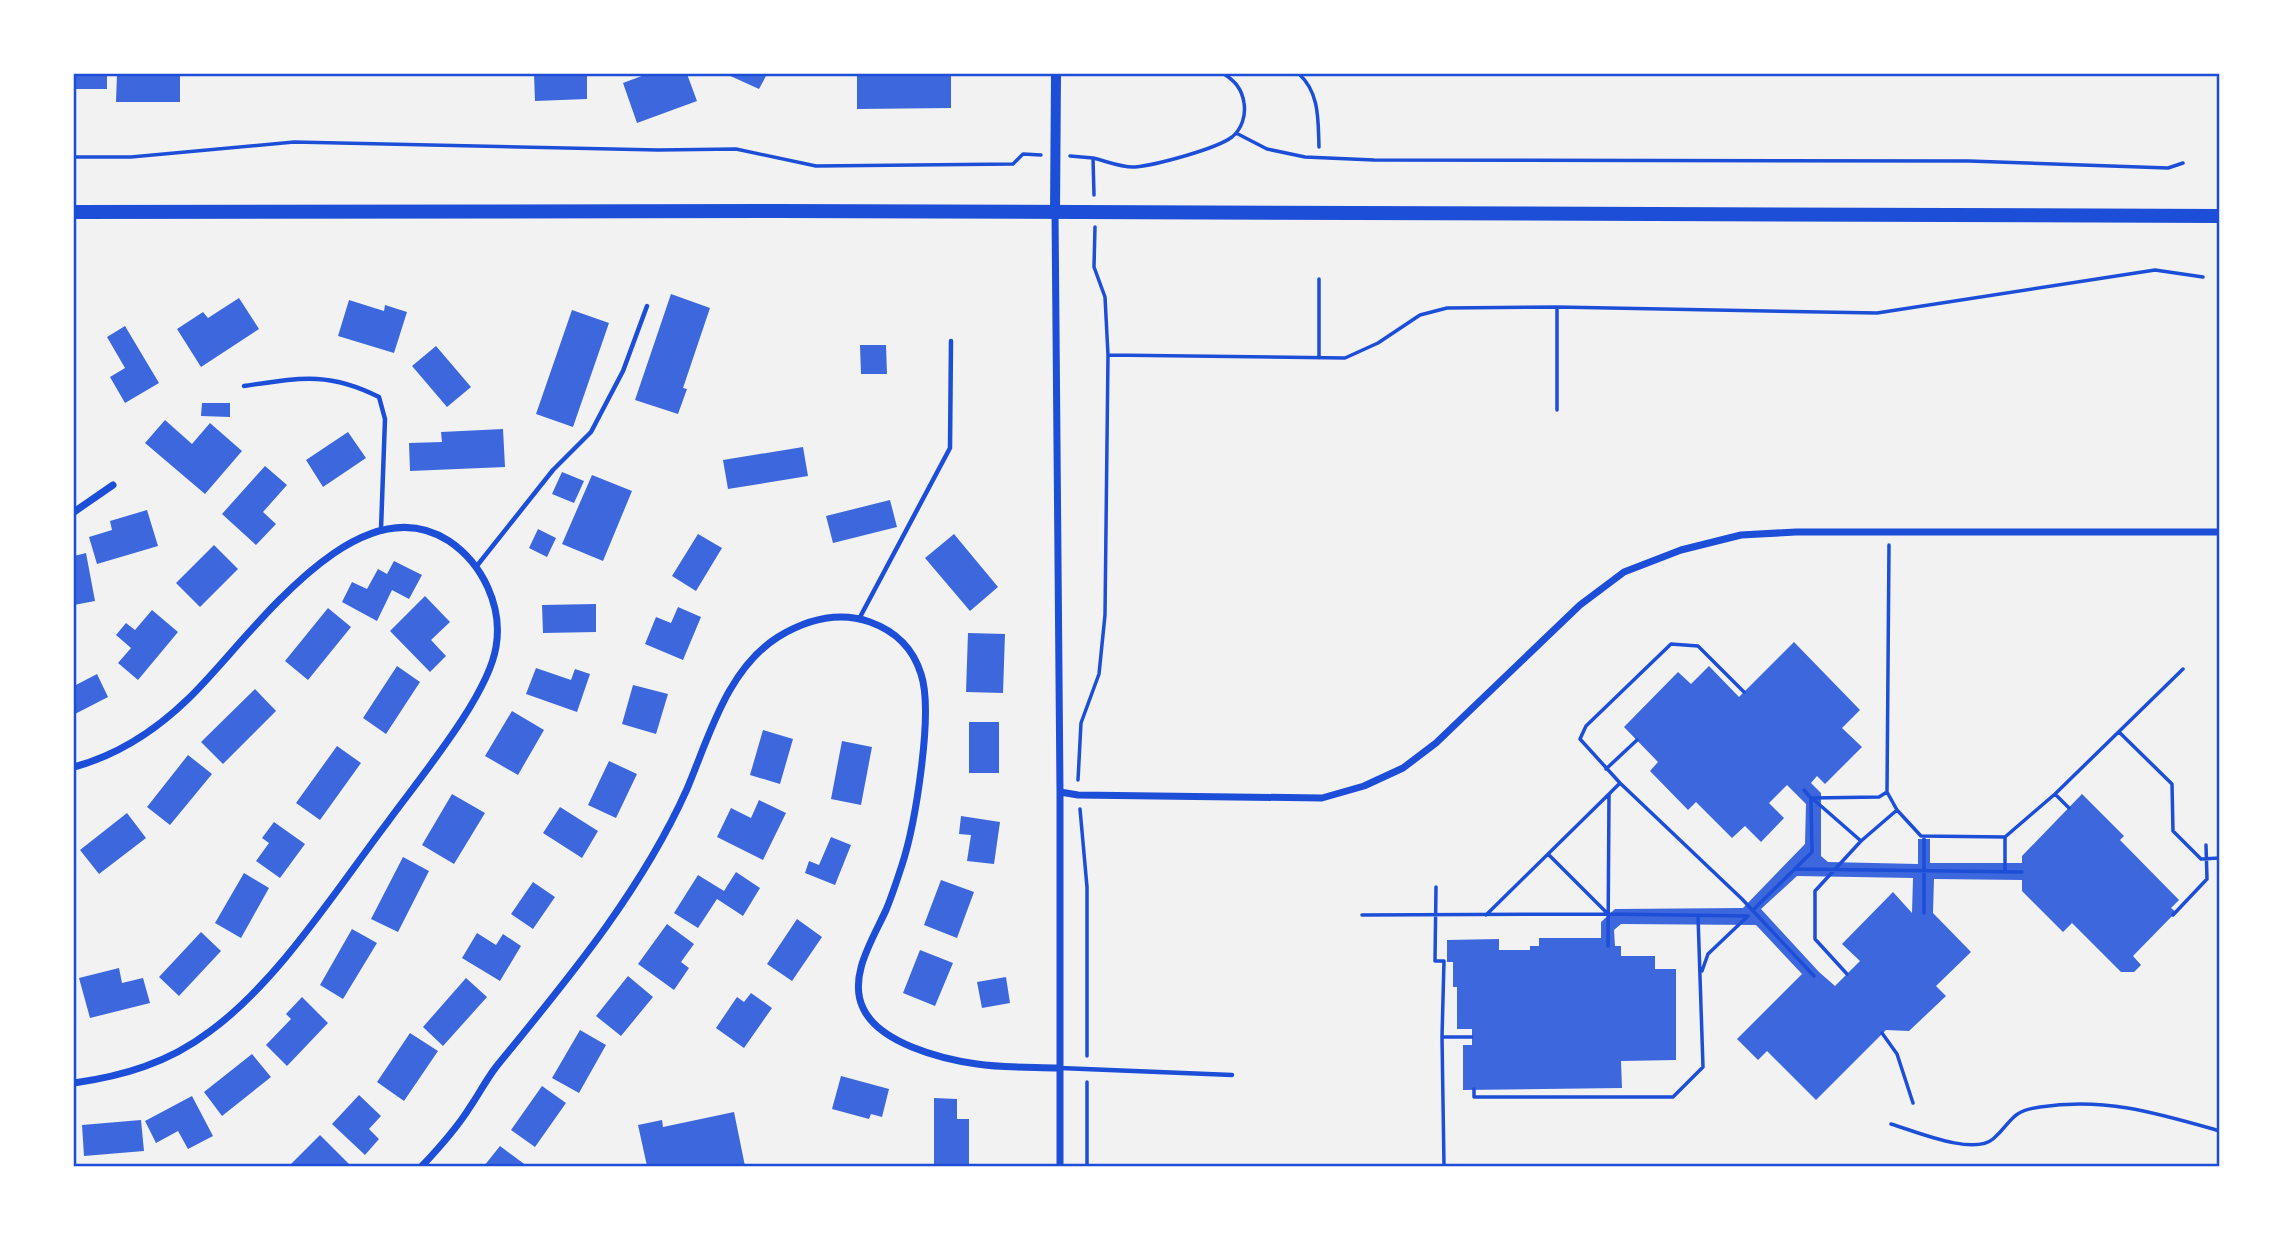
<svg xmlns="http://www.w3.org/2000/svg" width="2293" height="1240" viewBox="0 0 2293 1240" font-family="'Sofia Sans Condensed',sans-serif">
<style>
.building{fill:#3d67dc;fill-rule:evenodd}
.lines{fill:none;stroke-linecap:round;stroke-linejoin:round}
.path{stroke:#1d4ed8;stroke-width:3.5}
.service{stroke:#1d4ed8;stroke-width:4.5}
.minor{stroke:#1d4ed8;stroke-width:7}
.tertiary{stroke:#1d4ed8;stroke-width:10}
.primary{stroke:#1d4ed8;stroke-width:14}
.neatline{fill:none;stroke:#1d4ed8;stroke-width:2.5}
</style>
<rect width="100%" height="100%" fill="#f2f2f2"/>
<path class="building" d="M74,74H107V89H74Z
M117,74H180V102H116Z
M534,74H587V99L535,101Z
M647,74H687L697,101L637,123L623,83Z
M726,74H767L759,89Z
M857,74H951V108L857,109Z
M671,294L710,308L683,388L687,389L678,414L635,400Z
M239,298L259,329L201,367L177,329L203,312L208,318Z
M349,300L384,311L385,305L407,312L394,353L338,336Z
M572,310L609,323L573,427L536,414Z
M125,326L159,383L125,403L110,377L125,368L107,337Z
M860,345H886L887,374H861Z
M436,346L471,387L447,407L412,366Z
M202,403H230V417L201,416Z
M165,420L192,444L210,423L242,451L205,494L145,443Z
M503,429L505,467L410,471L409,443L442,442L441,432Z
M348,432L366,458L323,487L306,460Z
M803,447L808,476L728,489L723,460Z
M265,466L287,485L263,512L276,524L256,545L222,514Z
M562,472L584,481L574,503L552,494Z
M592,475L632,491L603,561L562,544Z
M890,500L897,527L833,543L826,516Z
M147,510L158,546L97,564L89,537L112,530L110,521Z
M538,529L556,538L547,557L529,548Z
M698,534L722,548L696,591L672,576Z
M954,534L998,587L970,611L925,558Z
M214,545L238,569L200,607L176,583Z
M86,553L95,601L74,605V556Z
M394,561L422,575L409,599L392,590L377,621L342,602L352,582L367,589L378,569L387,574Z
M425,596L450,622L431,640L446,656L430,672L390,631Z
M596,604V632L543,633L542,605Z
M678,607L701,617L683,660L645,644L656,617L671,623Z
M328,608L351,627L308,680L285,661Z
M152,610L178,632L138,680L118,663L131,648L116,635L126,623L135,630Z
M968,633L1005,634L1003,693L966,692Z
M1794,642L1860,710L1842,728L1862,747L1825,784L1817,776L1811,783L1821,793V856L1828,862L1918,864V839H1930V863H2022V856L2082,794L2124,836L2120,840L2179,900L2171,908L2176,912L2133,956L2141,965L2134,972H2121L2072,923L2063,932L2022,891V880L1934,879L1933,913L1971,952L1936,986L1946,996L1909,1031L1886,1030L1816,1100L1767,1051L1758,1060L1737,1039L1802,974L1756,925L1621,924L1614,930L1615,946H1621V956H1655V969H1676V1060L1621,1061L1622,1088L1463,1090V1045H1472V1029H1457V987H1453V962H1447V940L1499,939V950H1530V946H1539V938H1601V922L1615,909L1743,908L1805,844L1806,804L1787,785L1769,803L1784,818L1761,842L1745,826L1732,838L1696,802L1688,810L1650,771L1658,762L1624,727L1678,672L1691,684L1709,666L1739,697ZM1797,876L1913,878L1912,913L1893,892L1842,944L1860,961L1835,986L1819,972L1761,909Z
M397,666L420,682L386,734L363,718Z
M536,668L571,680L575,669L590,674L577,712L526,694Z
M97,674L108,697L75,714L74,686Z
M633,685L668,694L656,734L622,724Z
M255,689L276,711L223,764L201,742Z
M512,711L544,730L518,775L485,756Z
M969,722H999V773H969Z
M763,730L793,739L780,784L750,775Z
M842,741L872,747L861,805L831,799Z
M337,746L361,763L320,820L296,803Z
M188,755L212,774L170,825L147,807Z
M609,761L637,774L616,818L588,805Z
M452,794L485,813L454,864L422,845Z
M759,800L786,813L763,860L717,837L731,808L751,818Z
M560,807L598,831L582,858L543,833Z
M127,813L146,838L99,874L80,850Z
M961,816L1000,822L994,864L967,861L971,835L959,834Z
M274,822L305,844L280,878L256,861L269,843L262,838Z
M831,837L851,845L835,885L805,873L809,861L819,865Z
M403,857L429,871L398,932L371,919Z
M736,872L760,888L743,916L717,899L698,928L674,913L698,875L724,891Z
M244,873L269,888L241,938L215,923Z
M941,880L974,892L957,938L924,925Z
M533,882L555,897L533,929L511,914Z
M797,919L822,937L792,981L767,964Z
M667,924L694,944L681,962L689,968L674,990L638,964Z
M352,929L377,943L343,999L320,985Z
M201,932L221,951L179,996L159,977Z
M477,933L496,945L503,934L521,946L500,981L462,958Z
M920,950L953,963L935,1006L903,993Z
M119,968L122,983L143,978L150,1003L90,1018L79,978Z
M628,976L653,997L621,1036L596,1016Z
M1006,977L1010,1003L982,1008L977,982Z
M466,978L487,997L443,1046L423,1027Z
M751,993L772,1008L744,1048L716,1028L737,997L744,1002Z
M302,997L328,1023L287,1066L266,1045L291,1019L286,1014Z
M580,1030L606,1045L579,1093L552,1078Z
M410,1033L438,1051L404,1101L377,1082Z
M252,1054L271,1077L222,1116L204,1092Z
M841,1076L889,1089L882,1117L871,1114L869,1119L832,1109Z
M542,1086L566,1103L535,1147L511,1130Z
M359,1095L381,1116L369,1129L379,1139L365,1155L332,1124Z
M192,1096L213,1136L188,1149L178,1131L156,1143L145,1121Z
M934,1098L957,1099V1119H969V1166H934Z
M734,1112L745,1166H647L638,1125L662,1120L663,1127Z
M141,1120L144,1151L84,1156L82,1125Z
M320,1135L350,1165L348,1166H289Z
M500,1146L527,1166H484Z"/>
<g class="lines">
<path class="path" d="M1299,74C1320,93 1318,121 1319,147
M1236,133L1267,149L1305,157L1374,160L1969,161L2168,168L2183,163
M1070,156L1093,158
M74,157H131L294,142L658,150L736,149L816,166L1013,164L1023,154L1041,155
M1094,195L1093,158C1106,161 1122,168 1135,167C1156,165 1216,149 1232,137C1242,129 1246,115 1244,103C1242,89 1235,81 1224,74
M1319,279V358
M1108,355L1345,358L1378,343L1420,315L1447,308L1557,307L1877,313L2155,270L2203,277
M1557,410V307
M1889,545L1887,792L1897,810L1921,836L2005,837L2055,794L2183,669
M1744,692L1698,646L1671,644L1586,726L1580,739L1620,783L1742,899L1814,976
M2119,732L2172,784L2173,831L2201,859L2220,858
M1606,769L1637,740
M1078,780L1081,723L1099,674L1105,615L1108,355L1105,297L1094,267L1095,227
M2055,794L2069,808
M1811,798L1879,797L1887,792
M1813,799L1861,841
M1080,809L1087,887V1056
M1924,836V913
M2005,837V872
M1548,854L1608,914
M1795,869L2022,872
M1436,887L1435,961H1444L1442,1037L1444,1166
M1753,910L1812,852L1811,798L1804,790
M1362,915L1608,914L1748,916
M1486,915L1609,794
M2173,915L2207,879L2206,845
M1608,946L1609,794L1620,783
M1702,971L1708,954L1748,916
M1847,974L1815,939V891L1861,841L1897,810
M1882,1033L1897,1054L1913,1103
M1442,1037H1472
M1087,1082V1166
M1474,1089V1097H1673L1703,1067L1698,916
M1891,1124C1915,1131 1973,1156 1993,1139C2014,1121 2008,1112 2040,1107C2105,1097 2157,1113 2220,1131"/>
<path class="service" d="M244,386C298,378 328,371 379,397L385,419L381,529
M476,567L553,470L591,432L623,371L647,306
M859,619L950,448L951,341
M1060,1068L1232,1075"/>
<path class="minor" d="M1055,212L1060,792V1166
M74,512L113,485
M74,767C118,755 155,731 188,699C247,643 354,479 449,541C483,564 503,607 496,647C488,697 418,780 387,823C336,890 277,983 209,1032C168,1063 123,1076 74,1083
M1060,792L1078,795L1322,798L1364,786L1403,768L1436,743L1580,605L1624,572L1681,550L1741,535L1796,532H2220
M422,1166C439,1148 457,1128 470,1107C479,1094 486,1080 496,1067C567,980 641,892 687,789C709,737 727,669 778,637C806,620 838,611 870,622C895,631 913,648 921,674C934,712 915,825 902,865C897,880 892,896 886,910C873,939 848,976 863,1008C879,1043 941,1059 977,1064C1003,1068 1032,1067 1059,1068"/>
<path class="tertiary" d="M1055,212L1056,74"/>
<path class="primary" d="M74,212L776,211L2220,216"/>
</g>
<rect width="2293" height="1240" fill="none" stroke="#ffffff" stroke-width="150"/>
<rect x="75" y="75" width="2143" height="1090" class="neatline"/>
</svg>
